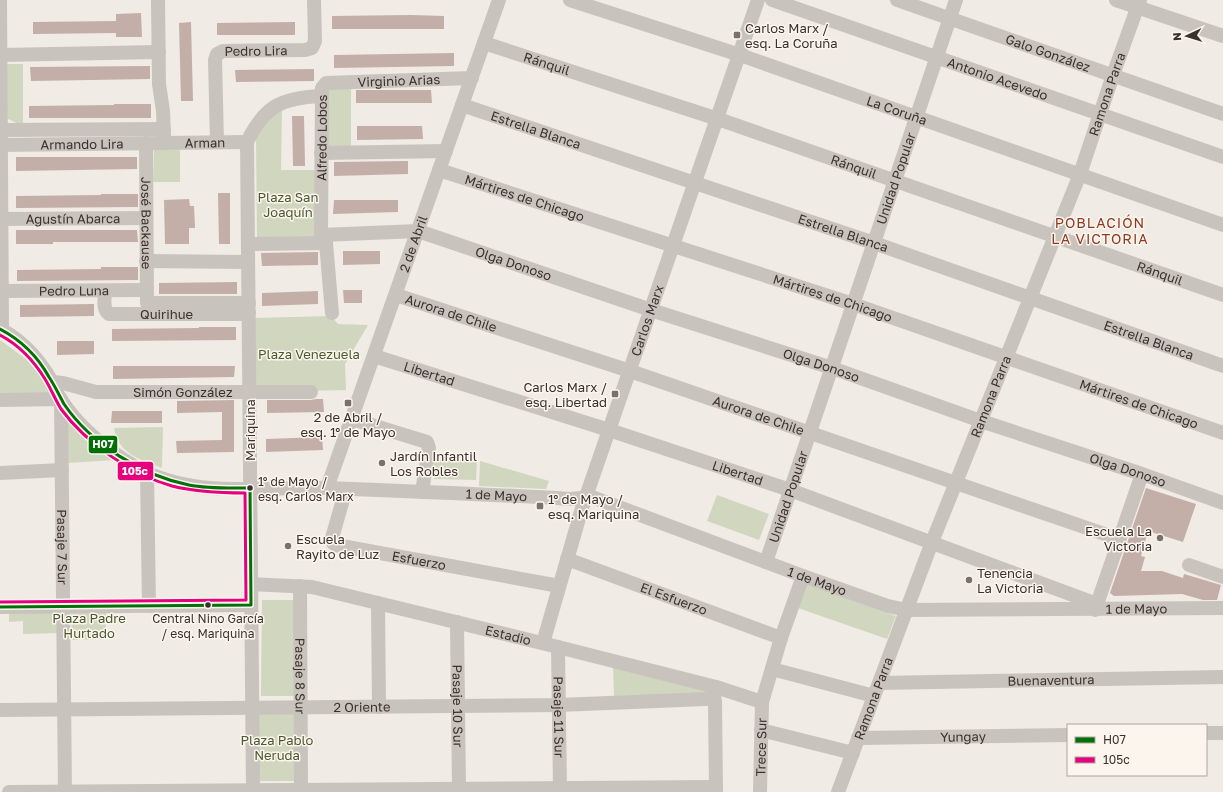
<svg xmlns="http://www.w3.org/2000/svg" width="1223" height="792" viewBox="0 0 1223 792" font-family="'Golos Text',sans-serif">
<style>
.green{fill:#d1d6bf}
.building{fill:#c3afa7}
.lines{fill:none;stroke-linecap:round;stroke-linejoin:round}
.minor{stroke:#c9c3be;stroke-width:14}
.bus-1-casing{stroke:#fbf5ee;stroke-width:6}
.bus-2-casing{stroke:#fbf5ee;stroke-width:6}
.bus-1{stroke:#007106;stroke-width:3}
.bus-2{stroke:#e5007d;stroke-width:3}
.poi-dot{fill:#7a716c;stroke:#fbf5ee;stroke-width:1.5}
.bus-dot{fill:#3b302b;stroke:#fbf5ee;stroke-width:1.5}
.labels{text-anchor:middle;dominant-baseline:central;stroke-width:3;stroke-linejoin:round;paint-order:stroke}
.bus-label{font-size:12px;fill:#3b302b;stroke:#fbf5ee;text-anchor:start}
.poi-label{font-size:13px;fill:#3b302b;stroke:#fbf5ee;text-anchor:start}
.street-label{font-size:13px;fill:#3b302b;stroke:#fbf5ee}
.park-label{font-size:13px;fill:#4a5a2e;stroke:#fbf5ee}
.neighbourhood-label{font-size:14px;letter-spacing:1px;fill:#8c3b22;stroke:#fbf5ee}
.line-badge{stroke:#fbf5ee;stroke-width:1.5}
.badge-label{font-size:11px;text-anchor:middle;font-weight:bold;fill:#fff}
</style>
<rect width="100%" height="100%" fill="#f0ebe5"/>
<path class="green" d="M6,64H23V126L6,118Z
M323,86H351V149H323Z
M282,108L281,170H317L318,239L257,238L256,137C263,126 272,116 282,108Z
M154,150H180V182H153Z
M331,316L338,324L368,325L345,364L346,390L255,392L253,318Z
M0,340L26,359L42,377L52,399H0Z
M66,419L83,438L115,460L67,463Z
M163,427L162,468C140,459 119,455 114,428Z
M434,459L477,461L476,480L434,479Z
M480,461L549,481L546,489L479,486Z
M717,495L769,514L759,540L707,521Z
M806,584L896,616L887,639L798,608Z
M262,600H296V696H261Z
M106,610V639L72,640L71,611Z
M59,611V633L23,634V621L9,622V612Z
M613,666L706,690L705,694L614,696Z
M259,714H295V781H259Z"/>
<path class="building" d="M141,13L142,37H116V33L33,34V22L116,21V14Z
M411,15L444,16V29H332V16Z
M191,22L193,101H181L179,23Z
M295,22V35H217V23Z
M454,53V66L334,68V55Z
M150,66V79L31,81L30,67Z
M314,69V81L236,82L235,70Z
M356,90H431L432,103H356Z
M114,104H151V118H29V106L114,105Z
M292,116H304L305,166H293Z
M357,126H422L423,139L357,140Z
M16,157H137V169L16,171Z
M408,161V174L334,176V162Z
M218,193H230V244H219Z
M101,194H138V207L16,208V196L101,195Z
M189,199L190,206H194L195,228H189V244H165L164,200Z
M334,200H398V212L333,214Z
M16,230H137L138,242H53V244H16Z
M343,251H380V264L343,265Z
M318,252V265L262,266L261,253Z
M101,267H138V280L17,281V270L101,269Z
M237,282V294H159V283Z
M343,290H362V303H344Z
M318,291V304L262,306V293Z
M94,304V316L20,317V305Z
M199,327H236V340L112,341V329L199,328Z
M57,341H94V354L57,355Z
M113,366H235L234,377L113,379Z
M316,399H323L324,412L267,413V400H311Z
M234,400V452L177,453L176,441L222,440V412L177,413V401Z
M112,411H162V423H111Z
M322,437L323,450L266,452V439Z
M1146,488L1196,504L1183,542L1148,531L1141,556L1145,557L1141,571H1162L1183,578L1184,574L1221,585L1217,600H1203L1182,594L1114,596L1110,593Z"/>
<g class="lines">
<g class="minor">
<path d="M0,0L2,330"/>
<path d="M158,0L159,84L163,111L164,137"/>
<path id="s1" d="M570,0L740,55L1223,225"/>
<path id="s2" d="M772,0L1223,157"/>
<path id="s3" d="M897,0L1223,114"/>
<path d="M1116,0L1223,36"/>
<path id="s4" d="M484,43L718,119L1223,295"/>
<path d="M0,55L159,52"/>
<path id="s5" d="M462,105L874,243L1223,366"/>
<path d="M0,130L164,129"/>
<path id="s6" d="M217,142L215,60L217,54L223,51L305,50L312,48L315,41L314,0"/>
<path id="s7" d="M146,143L147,303H249"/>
<path id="s8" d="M0,145L247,142"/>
<path d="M321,153L446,151"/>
<path id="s9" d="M439,170L853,304L1223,433"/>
<path id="s10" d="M0,219L146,218"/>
<path id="s11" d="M321,235L418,231L651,310L832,368L981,421L1142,474L1223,503"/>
<path d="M248,244L326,243"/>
<path d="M146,261L248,262"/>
<path id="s12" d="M1,291L146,290"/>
<path id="s13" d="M105,291C105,299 102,309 109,314H239L249,313"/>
<path id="s14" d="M396,295L630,371L1119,539"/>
<path id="s15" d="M332,313L326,243L321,235L322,88L326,83L472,78"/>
<path id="s16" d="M0,329C20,339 36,356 48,375C53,383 56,392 61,400C79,427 107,450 134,466C193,500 263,486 328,488C408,491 489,494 570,499L592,497L803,576L888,606L907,610L1223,608"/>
<path id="s17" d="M374,356L609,430L790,490L1097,604"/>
<path id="s18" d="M52,382L63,383L96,392H311"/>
<path id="s19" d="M0,400L61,399L65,792"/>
<path d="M352,419L427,442L429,448L422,492"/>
<path d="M147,472L149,606"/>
<path d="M0,473L62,470"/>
<path id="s20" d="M327,488L499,0"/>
<path id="s21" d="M346,489L332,538L333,543L336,545L559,586"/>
<path id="s22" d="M567,559L781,638"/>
<path id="s23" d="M766,562L956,0"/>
<path d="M1189,565L1223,577"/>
<path id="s24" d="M251,584L312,587L558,647L716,687L762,702"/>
<path id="s25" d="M300,586L301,790"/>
<path d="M378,603L379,707"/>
<path d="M0,607L251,605"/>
<path d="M1095,610L1142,474"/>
<path id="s26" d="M457,622L459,789"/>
<path id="s27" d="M543,643L582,508L758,0"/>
<path id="s28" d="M558,647L560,788"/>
<path d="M772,669L874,696"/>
<path id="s29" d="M879,683L1223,677"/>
<path d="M714,695L715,702L716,792"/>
<path id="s30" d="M0,710L559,705L706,699L714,695L716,687"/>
<path d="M761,730L853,753"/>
<path d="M1206,733H1223"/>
<path id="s31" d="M858,738L1068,735"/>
<path d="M253,790L247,142C265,105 282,98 321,96"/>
<path d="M9,792L716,787"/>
<path id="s32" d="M760,792L762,702L781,638L803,576"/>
<path id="s33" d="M838,792L932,542L1080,174L1113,75L1140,0"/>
</g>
<defs>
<path id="bus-1" d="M0,329C21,340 38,357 49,377C55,386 59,395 64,404C91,444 143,476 189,485C209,489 230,488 250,488
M250,488L251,605
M0,607L251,605"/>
<path id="bus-2" d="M0,335C19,345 34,361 45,379C51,389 55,399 61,409C86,443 132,475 172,486C196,492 221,493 245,493L246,600L0,602"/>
</defs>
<use href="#bus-1" class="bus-1-casing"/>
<use href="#bus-2" class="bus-2-casing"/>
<use href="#bus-1" class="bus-1"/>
<use href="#bus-2" class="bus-2"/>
</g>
<g class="poi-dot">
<rect x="733" y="31" width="8" height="8" rx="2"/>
<rect x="611" y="390" width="8" height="8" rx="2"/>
<rect x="344" y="399" width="8" height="8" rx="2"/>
<circle cx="382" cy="463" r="4"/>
<rect x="536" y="502" width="8" height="8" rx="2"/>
<circle cx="1160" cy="538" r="4"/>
<circle cx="288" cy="546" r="4"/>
<circle cx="969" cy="580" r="4"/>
</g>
<g class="bus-dot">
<circle cx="250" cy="488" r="3.5"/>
<circle cx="208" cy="605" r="3.5"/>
</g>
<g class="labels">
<g class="bus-label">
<text x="258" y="481">1° de Mayo /<tspan x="258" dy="15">esq. Carlos Marx</tspan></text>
<text x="208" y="618" text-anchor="middle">Central Nino García<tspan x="208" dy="15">/ esq. Mariquina</tspan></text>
</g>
<g class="poi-label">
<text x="745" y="28">Carlos Marx /<tspan x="745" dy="15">esq. La Coruña</tspan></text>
<text x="607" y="387" text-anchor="end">Carlos Marx /<tspan x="607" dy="15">esq. Libertad</tspan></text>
<text x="348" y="417" text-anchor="middle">2 de Abril /<tspan x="348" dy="15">esq. 1° de Mayo</tspan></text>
<text x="390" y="456">Jardín Infantil<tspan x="390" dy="15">Los Robles</tspan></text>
<text x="548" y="499">1° de Mayo /<tspan x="548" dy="15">esq. Mariquina</tspan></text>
<text x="1152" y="531" text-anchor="end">Escuela La<tspan x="1152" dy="15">Victoria</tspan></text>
<text x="296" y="539">Escuela<tspan x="296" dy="15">Rayito de Luz</tspan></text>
<text x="977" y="573">Tenencia<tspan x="977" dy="15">La Victoria</tspan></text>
</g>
<g class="street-label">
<text stroke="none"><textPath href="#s6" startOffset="128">Pedro Lira</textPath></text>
<text stroke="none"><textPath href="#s3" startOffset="160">Galo González</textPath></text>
<text stroke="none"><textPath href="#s4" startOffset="66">Ránquil</textPath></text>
<text stroke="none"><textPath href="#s2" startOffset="239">Antonio Acevedo</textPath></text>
<text stroke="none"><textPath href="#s15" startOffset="306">Virginio Arias</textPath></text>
<text stroke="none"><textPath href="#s33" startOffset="748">Ramona Parra</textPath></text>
<text stroke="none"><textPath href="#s1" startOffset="345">La Coruña</textPath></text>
<text stroke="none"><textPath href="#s5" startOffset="78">Estrella Blanca</textPath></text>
<text stroke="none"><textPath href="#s15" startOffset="177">Alfredo Lobos</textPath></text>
<text stroke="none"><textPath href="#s8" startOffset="205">Arman</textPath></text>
<text stroke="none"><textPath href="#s8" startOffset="82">Armando Lira</textPath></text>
<text stroke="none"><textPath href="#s4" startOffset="390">Ránquil</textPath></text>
<text stroke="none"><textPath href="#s23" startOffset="405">Unidad Popular</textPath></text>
<text stroke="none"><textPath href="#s9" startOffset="90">Mártires de Chicago</textPath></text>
<text stroke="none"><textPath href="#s10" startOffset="73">Agustín Abarca</textPath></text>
<text stroke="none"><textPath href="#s7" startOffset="80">José Backause</textPath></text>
<text stroke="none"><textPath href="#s5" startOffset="402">Estrella Blanca</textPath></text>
<text stroke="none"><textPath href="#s20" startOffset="259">2 de Abril</textPath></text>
<text stroke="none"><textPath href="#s11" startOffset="198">Olga Donoso</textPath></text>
<text stroke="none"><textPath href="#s4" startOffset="714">Ránquil</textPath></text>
<text stroke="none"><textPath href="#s12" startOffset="73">Pedro Luna</textPath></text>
<text stroke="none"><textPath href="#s9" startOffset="414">Mártires de Chicago</textPath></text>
<text stroke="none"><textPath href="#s14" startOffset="58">Aurora de Chile</textPath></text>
<text stroke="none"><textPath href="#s13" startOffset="82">Quirihue</textPath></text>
<text stroke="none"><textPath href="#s27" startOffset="339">Carlos Marx</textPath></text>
<text stroke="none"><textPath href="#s5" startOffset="726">Estrella Blanca</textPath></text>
<text stroke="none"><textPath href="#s11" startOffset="522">Olga Donoso</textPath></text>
<text stroke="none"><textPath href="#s17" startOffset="58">Libertad</textPath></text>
<text stroke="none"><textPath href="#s18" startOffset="132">Simón González</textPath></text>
<text stroke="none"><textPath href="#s33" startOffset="424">Ramona Parra</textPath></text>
<text stroke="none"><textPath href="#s9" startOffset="738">Mártires de Chicago</textPath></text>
<text stroke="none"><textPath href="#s14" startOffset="382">Aurora de Chile</textPath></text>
<text transform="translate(250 430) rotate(-90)">Mariquina</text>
<text stroke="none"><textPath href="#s11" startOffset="846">Olga Donoso</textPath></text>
<text stroke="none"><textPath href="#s17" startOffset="382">Libertad</textPath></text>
<text stroke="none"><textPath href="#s16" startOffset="561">1 de Mayo</textPath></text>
<text stroke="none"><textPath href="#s23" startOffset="69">Unidad Popular</textPath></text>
<text stroke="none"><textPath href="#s19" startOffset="209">Pasaje 7 Sur</textPath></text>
<text stroke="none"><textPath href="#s21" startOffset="144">Esfuerzo</textPath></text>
<text stroke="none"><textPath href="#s16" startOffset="897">1 de Mayo</textPath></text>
<text stroke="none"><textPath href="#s22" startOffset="114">El Esfuerzo</textPath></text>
<text stroke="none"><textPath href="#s16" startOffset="1221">1 de Mayo</textPath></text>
<text stroke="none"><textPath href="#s24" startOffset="263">Estadio</textPath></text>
<text stroke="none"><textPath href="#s25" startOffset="90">Pasaje 8 Sur</textPath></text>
<text stroke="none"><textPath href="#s29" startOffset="172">Buenaventura</textPath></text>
<text stroke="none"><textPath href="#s33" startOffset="100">Ramona Parra</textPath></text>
<text stroke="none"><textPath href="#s26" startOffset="84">Pasaje 10 Sur</textPath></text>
<text stroke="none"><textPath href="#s30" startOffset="362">2 Oriente</textPath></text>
<text stroke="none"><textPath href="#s28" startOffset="70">Pasaje 11 Sur</textPath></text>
<text stroke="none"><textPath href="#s31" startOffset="105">Yungay</textPath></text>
<text stroke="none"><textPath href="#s32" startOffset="45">Trece Sur</textPath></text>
</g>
<g class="park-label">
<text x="288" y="197">Plaza San<tspan x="288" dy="15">Joaquín</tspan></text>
<text x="309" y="354">Plaza Venezuela</text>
<text x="89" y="618">Plaza Padre<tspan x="89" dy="15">Hurtado</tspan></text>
<text x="277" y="740">Plaza Pablo<tspan x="277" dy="15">Neruda</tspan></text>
</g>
<g class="neighbourhood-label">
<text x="1100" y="222">POBLACIÓN<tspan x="1100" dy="16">LA VICTORIA</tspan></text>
</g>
</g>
<g class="line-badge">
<rect x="88" y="435" width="30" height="19" rx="4" fill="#007106"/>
<rect x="117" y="461" width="37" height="20" rx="4" fill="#e5007d"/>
</g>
<g class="badge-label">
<text x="103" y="448">H07</text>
<text x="135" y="475">105c</text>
</g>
<rect x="1067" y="724" width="140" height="52" fill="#fbf5ee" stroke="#aea6a0"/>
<rect x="1075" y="737" width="20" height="6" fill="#007106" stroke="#aea6a0"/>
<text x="1103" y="744" font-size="12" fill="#3b302b">H07</text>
<rect x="1075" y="757" width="20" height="6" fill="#e5007d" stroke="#aea6a0"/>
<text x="1103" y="764" font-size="12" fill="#3b302b">105c</text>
<g transform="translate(1187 36) rotate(266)" stroke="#fbf5ee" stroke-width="3" paint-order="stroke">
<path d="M0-3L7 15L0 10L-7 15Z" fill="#3b302b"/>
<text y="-6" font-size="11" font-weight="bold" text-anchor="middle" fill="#3b302b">N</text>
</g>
</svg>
